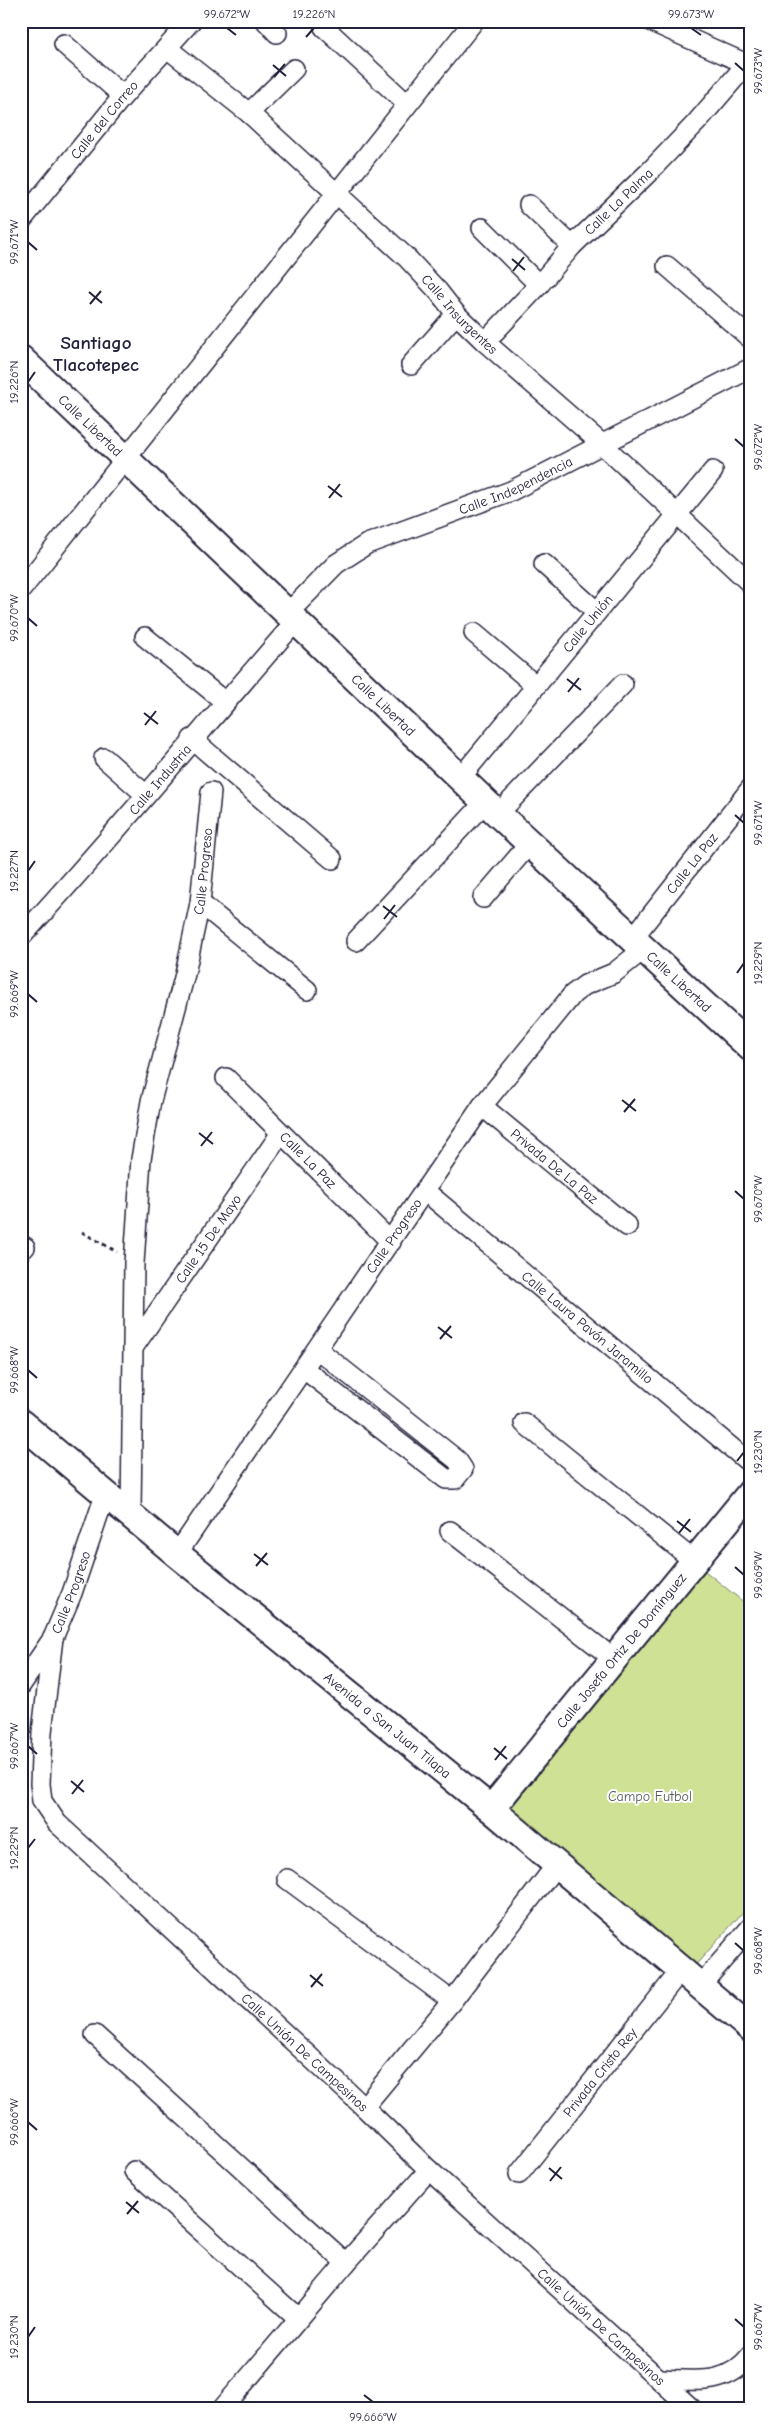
<svg xmlns="http://www.w3.org/2000/svg" width="772" height="2430" viewBox="0 0 772 2430" font-family="'Comic Neue',sans-serif">
<style>
.green{fill:#cfe195;stroke:#788268}
.lines{fill:none;stroke-linecap:round;stroke-linejoin:round}
.street-casing{stroke:#22223b;stroke-width:22}
.secondary-casing{stroke:#22223b;stroke-width:30}
.path{stroke:#22223b;stroke-width:3;stroke-dasharray:4 4;stroke-linecap:butt}
.street{stroke:#fff;stroke-width:19}
.secondary{stroke:#fff;stroke-width:26}
.ticks{fill:none;stroke:#22223b;stroke-width:2}
.labels{text-anchor:middle;dominant-baseline:central;stroke-width:4;stroke-linejoin:round;paint-order:stroke}
.street-label{font-size:14px;fill:#22223b;stroke:#fff}
.park-label{font-size:14px;fill:#565b56;stroke:#fff}
.district-label{font-size:19px;font-weight:bold;fill:#22223b;stroke:#fff}
.neatline{fill:none;stroke:#22223b;stroke-width:2}
.ticks-label{font-size:12px;text-anchor:middle;fill:#22223b}
</style>
<rect width="100%" height="100%" fill="#fff"/>
<filter id="ink" filterUnits="userSpaceOnUse"><feTurbulence type="fractalNoise" baseFrequency=".02" numOctaves="2"/><feDisplacementMap in="SourceGraphic" scale="10" xChannelSelector="R" yChannelSelector="G"/><feConvolveMatrix kernelMatrix="1 2 1 2 8 2 1 2 1" color-interpolation-filters="sRGB"/></filter>
<g filter="url(#ink)">
<path class="green" d="M705,1571L751,1608V1903L693,1968L511,1808Z"/>
<g class="lines">
<defs>
<g id="street">
<path d="M266,21L277,33"/>
<path d="M650,21L751,66"/>
<path d="M324,27L407,104"/>
<path d="M64,44L123,96"/>
<path id="s1" d="M167,48L249,113L407,258L438,291L456,314L485,342L603,445L751,584"/>
<path d="M249,113L294,69"/>
<path d="M529,205L572,246"/>
<path id="s2" d="M21,221L123,96L191,21"/>
<path d="M482,228L539,285"/>
<path d="M667,266L751,339"/>
<path id="s3" d="M485,342L539,285L572,246L648,173L696,123L751,59"/>
<path d="M411,365L456,314"/>
<path d="M544,564L596,611"/>
<path d="M21,590L474,21"/>
<path id="s4" d="M289,612L336,564L367,544L511,491L751,368"/>
<path d="M474,633L535,685"/>
<path d="M145,637L225,702"/>
<path d="M192,739L332,859"/>
<path d="M104,758L146,795"/>
<path id="s5" d="M461,777L713,471"/>
<path d="M498,814L623,684"/>
<path d="M483,898L530,843"/>
<path d="M200,903L307,990"/>
<path id="s6" d="M21,937C116,834 205,725 297,620"/>
<path id="s7" d="M633,938L751,788"/>
<path d="M356,941L486,801"/>
<path id="s8" d="M226,1078L391,1242"/>
<path id="s9" d="M482,1106L627,1226"/>
<path id="s10" d="M425,1191L751,1464"/>
<path d="M21,1251L25,1247"/>
<path id="s11" d="M135,1345L281,1133"/>
<path d="M304,1369L446,1479H455L463,1469L457,1460L317,1349"/>
<path d="M524,1423L694,1561"/>
<path id="s12" d="M131,1514L134,1263L141,1159L151,1101L185,974L200,903L211,792"/>
<path d="M450,1531L614,1659"/>
<path id="s13" d="M177,1554L482,1106L573,994L585,985L614,973L644,949"/>
<path id="s14" d="M53,1638L42,1732L40,1784L42,1801L57,1823L364,2107L429,2170L692,2409"/>
<path id="s15" d="M21,1685L53,1638L72,1593L106,1492"/>
<path d="M287,1879L452,2001"/>
<path d="M700,1986L751,1927"/>
<path d="M95,2035L346,2263"/>
<path d="M364,2107L452,2001L557,1864"/>
<path d="M134,2171L298,2318"/>
<path id="s16" d="M519,2174L681,1970"/>
<path d="M660,2379C697,2380 726,2387 751,2355"/>
<path d="M222,2409L346,2263L429,2170"/>
</g>
<g id="secondary">
<path id="s17" d="M21,359L498,814L751,1048"/>
<path id="s18" d="M21,1423L177,1554L491,1809L751,2029"/>
<path id="s19" d="M491,1809L751,1492"/>
</g>
</defs>
<use href="#street" class="street-casing"/>
<use href="#secondary" class="secondary-casing"/>
<path class="path" d="M82,1232L117,1252"/>
<use href="#street" class="street"/>
<use href="#secondary" class="secondary"/>
</g>
</g>
<path class="ticks" d="M227,28L236,35M691,28L701,35M306,37L314,28M735,63L744,71M273,65L286,76M274,77L285,64M28,242L37,250M512,259L525,270M513,271L524,257M89,292L102,303M90,304L101,291M28,382L35,372M735,439L744,447M328,486L342,497M329,498L340,484M28,618L37,626M567,679L581,690M568,692L579,678M144,713L158,724M145,725L156,711M735,815L744,823M28,871L35,861M383,906L397,917M384,919L395,905M737,973L744,963M28,994L37,1002M622,1100L636,1111M624,1112L635,1099M199,1133L213,1144M201,1146L212,1132M735,1191L744,1199M438,1327L452,1338M440,1339L451,1326M28,1370L37,1378M737,1461L744,1452M677,1521L691,1532M679,1533L690,1519M254,1554L268,1565M256,1566L267,1553M735,1567L744,1575M28,1746L37,1754M494,1748L507,1759M495,1760L506,1746M71,1781L84,1792M72,1794L83,1780M28,1848L35,1839M735,1943L744,1951M310,1975L323,1986M311,1987L322,1974M28,2122L37,2130M549,2168L562,2179M550,2181L561,2167M126,2202L139,2213M127,2214L138,2201M735,2319L744,2327M28,2337L35,2327M364,2395L373,2402"/>
<g class="labels">
<g class="street-label">
<text stroke="none"><textPath href="#s2" startOffset="131">Calle del Correo</textPath></text>
<text stroke="none"><textPath href="#s3" startOffset="194">Calle La Palma</textPath></text>
<text stroke="none"><textPath href="#s1" startOffset="396">Calle Insurgentes</textPath></text>
<text stroke="none"><textPath href="#s17" startOffset="96">Calle Libertad</textPath></text>
<text stroke="none"><textPath href="#s4" startOffset="264">Calle Independencia</textPath></text>
<text stroke="none"><textPath href="#s5" startOffset="199">Calle Unión</textPath></text>
<text stroke="none"><textPath href="#s17" startOffset="501">Calle Libertad</textPath></text>
<text stroke="none"><textPath href="#s6" startOffset="210">Calle Industria</textPath></text>
<text stroke="none"><textPath href="#s7" startOffset="95">Calle La Paz</textPath></text>
<text stroke="none"><textPath href="#s12" startOffset="650">Calle Progreso</textPath></text>
<text stroke="none"><textPath href="#s17" startOffset="906">Calle Libertad</textPath></text>
<text stroke="none"><textPath href="#s8" startOffset="116">Calle La Paz</textPath></text>
<text stroke="none"><textPath href="#s9" startOffset="94">Privada De La Paz</textPath></text>
<text stroke="none"><textPath href="#s13" startOffset="385">Calle Progreso</textPath></text>
<text stroke="none"><textPath href="#s11" startOffset="129">Calle 15 De Mayo</textPath></text>
<text stroke="none"><textPath href="#s10" startOffset="212">Calle Laura Pavón Jaramillo</textPath></text>
<text stroke="none"><textPath href="#s15" startOffset="106">Calle Progreso</textPath></text>
<text stroke="none"><textPath href="#s19" startOffset="205">Calle Josefa Ortiz De Domínguez</textPath></text>
<text stroke="none"><textPath href="#s18" startOffset="475">Avenida a San Juan Tilapa</textPath></text>
<text stroke="none"><textPath href="#s14" startOffset="528">Calle Unión De Campesinos</textPath></text>
<text stroke="none"><textPath href="#s16" startOffset="130">Privada Cristo Rey</textPath></text>
<text stroke="none"><textPath href="#s14" startOffset="932">Calle Unión De Campesinos</textPath></text>
</g>
<g class="park-label">
<text x="650" y="1796">Campo Futbol</text>
</g>
<g class="district-label">
<text x="96" y="343">Santiago<tspan x="96" dy="22">Tlacotepec</tspan></text>
</g>
</g>
<rect width="772" height="2430" fill="none" stroke="#fff" stroke-width="55"/>
<rect x="28" y="28" width="716" height="2374" class="neatline"/>
<g class="ticks-label">
<text x="227" y="18">99.672°W</text>
<text x="314" y="18">19.226°N</text>
<text x="691" y="18">99.673°W</text>
<text transform="translate(758 71) rotate(-90)" y="4">99.673°W</text>
<text transform="translate(14 242) rotate(-90)" y="4">99.671°W</text>
<text transform="translate(14 382) rotate(-90)" y="4">19.226°N</text>
<text transform="translate(758 447) rotate(-90)" y="4">99.672°W</text>
<text transform="translate(14 618) rotate(-90)" y="4">99.670°W</text>
<text transform="translate(758 823) rotate(-90)" y="4">99.671°W</text>
<text transform="translate(14 871) rotate(-90)" y="4">19.227°N</text>
<text transform="translate(758 963) rotate(-90)" y="4">19.229°N</text>
<text transform="translate(14 994) rotate(-90)" y="4">99.669°W</text>
<text transform="translate(758 1199) rotate(-90)" y="4">99.670°W</text>
<text transform="translate(14 1370) rotate(-90)" y="4">99.668°W</text>
<text transform="translate(758 1452) rotate(-90)" y="4">19.230°N</text>
<text transform="translate(758 1575) rotate(-90)" y="4">99.669°W</text>
<text transform="translate(14 1746) rotate(-90)" y="4">99.667°W</text>
<text transform="translate(14 1848) rotate(-90)" y="4">19.229°N</text>
<text transform="translate(758 1951) rotate(-90)" y="4">99.668°W</text>
<text transform="translate(14 2122) rotate(-90)" y="4">99.666°W</text>
<text transform="translate(758 2327) rotate(-90)" y="4">99.667°W</text>
<text transform="translate(14 2337) rotate(-90)" y="4">19.230°N</text>
<text x="373" y="2421">99.666°W</text>
</g>
</svg>
